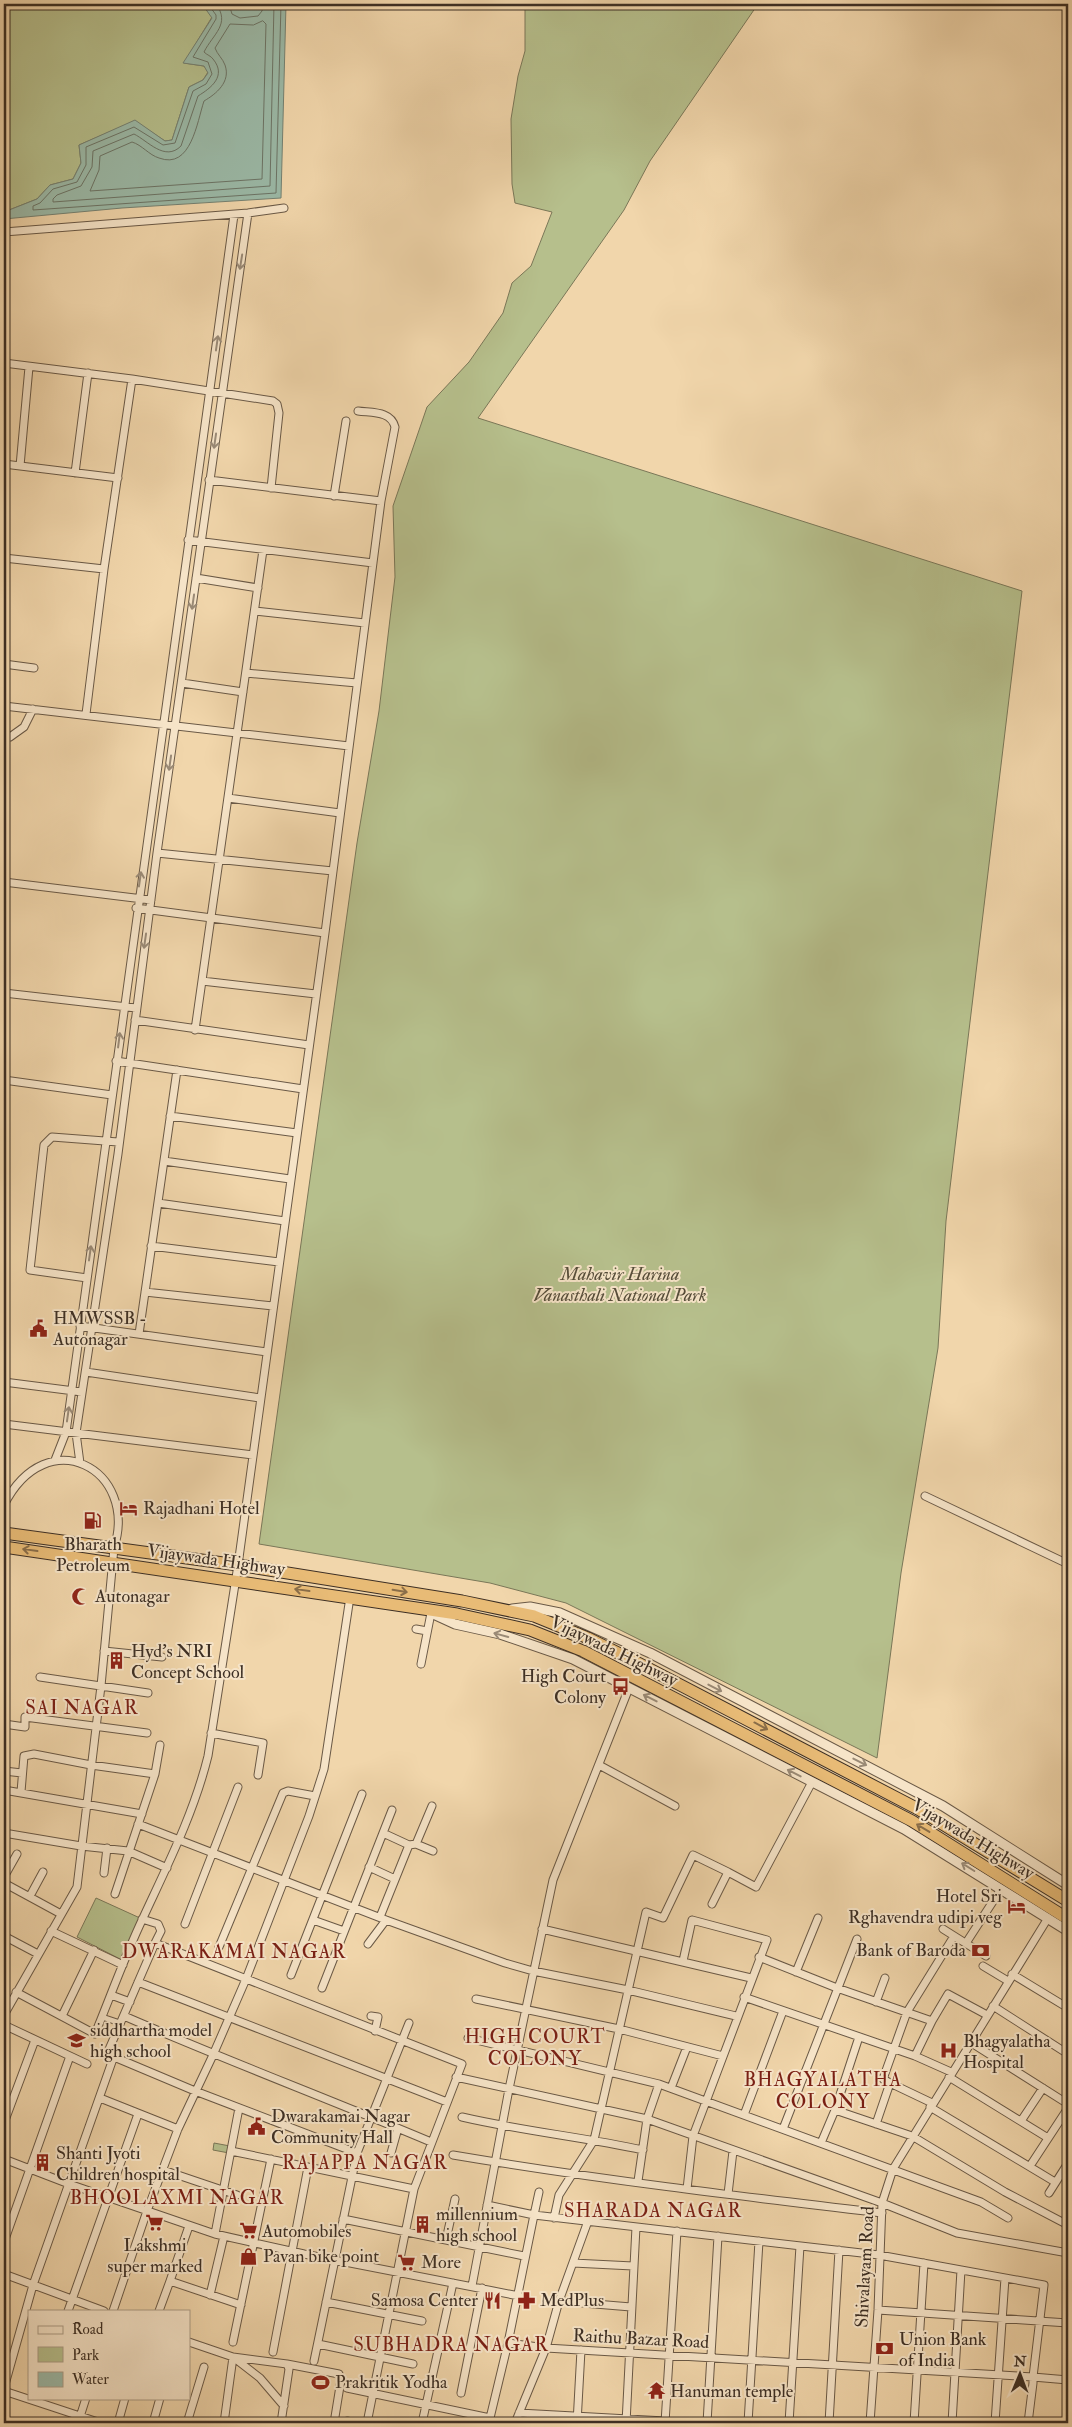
<svg xmlns="http://www.w3.org/2000/svg" width="1072" height="2427" viewBox="0 0 1072 2427" font-family="'IM FELL Double Pica',serif">
<style>
.green{fill:#b6bf8c;stroke:#7a7758}
.water{fill:#9bb9a7;stroke:#758273}
.lines{fill:none;stroke-linecap:round;stroke-linejoin:round}
.shore{stroke:#6c7466;stroke-width:1}
.pedestrian-casing{stroke:#6a5946;stroke-width:7}
.minor-casing{stroke:#6a5946;stroke-width:9}
.tertiary-casing{stroke:#6a5946;stroke-width:11}
.trunk-casing{stroke:#3d2f24;stroke-width:13}
.pedestrian{stroke:#f6e4c8;stroke-width:5}
.minor{stroke:#f6e4c8;stroke-width:7}
.tertiary{stroke:#f6e4c8;stroke-width:9}
.trunk{stroke:#e8bb76;stroke-width:11}
.oneway{stroke:#9a8a76}
.oneway2{stroke:#8a6e49}
.labels{text-anchor:middle;dominant-baseline:central;stroke-width:4;stroke-linejoin:round;paint-order:stroke}
.park-label{font-size:18px;font-style:italic;fill:#554c39;stroke:#f6e4c8}
.poi-label{font-size:18px;fill:#3d2f24;stroke:#f6e4c8;text-anchor:start}
.street-label{font-size:18px;fill:#3d2f24;stroke:#f6e4c8}
.neighbourhood-label{font-size:19px;letter-spacing:1px;fill:#7a1f14;stroke:#f6e4c8}
</style>
<rect width="100%" height="100%" fill="#f1d6ab"/>
<filter id="stains"><feTurbulence type="fractalNoise" baseFrequency=".004" numOctaves="4"/><feColorMatrix values="0 0 0 0 .2 0 0 0 0 .09 0 0 0 0 .02 0 0 0 .5 -.17"/></filter>
<radialGradient id="worn" r=".72"><stop offset=".6" stop-color="#630" stop-opacity="0"/><stop offset="1" stop-color="#630" stop-opacity=".3"/></radialGradient>
<path class="green" d="M4,4H190L191,7L202,4L212,17L184,63L204,66L208,72L203,80L189,87L172,140L165,141L135,121L79,145L81,163L73,179L50,185L37,199L4,212Z
M525,4H758L650,161L624,210L478,418L1022,591L946,1221L938,1348L901,1573L877,1758L566,1603L490,1583L259,1544L357,843L379,711L395,577L393,506L427,407L469,362L503,313L512,283L531,266L552,212L515,203L512,184L511,119L518,76L525,51Z
M96,1898L140,1918L120,1959L77,1937Z
M214,2143L230,2146L229,2153L213,2150Z"/>
<path class="water" d="M202,4H240V7H251L253,4H286L281,198L122,208L4,219V212L37,199L50,185L73,179L81,163L79,145L135,120L165,141L172,140L189,87L203,80L208,73L204,66L183,63L212,18Z"/>
<g class="lines">
<path class="shore" d="M208,4L216,15V19L193,57L208,62L212,74L206,84L193,91L175,143L163,145L134,127L86,147V165L77,182L53,189L40,203L33,206V210L276,193L281,4
M216,4C231,24 213,34 204,52C207,55 211,56 213,59C227,76 211,88 198,96L181,146C165,162 148,141 134,134L93,151L92,167L81,186L57,195L53,199V202L270,186L274,4
M229,4L232,14L240,18L258,16L262,11L263,4
M263,21L266,24L262,179L90,191L99,170L100,156L132,142C142,145 149,155 159,158C191,170 197,122 204,101C216,94 231,82 225,65C223,59 217,54 215,48L230,24L253,25Z"/>
<defs>
<path id="pedestrian" d="M102,2017L120,2023"/>
<path id="minor" d="M4,232L248,213L284,208
M4,363L132,379L273,401L277,404L279,413L271,488
M4,464L118,478
M20,466L29,367
M75,473L88,373
M209,480L381,501
M334,496L346,421
M188,540L373,563
M4,558L104,569
M196,578L258,588
M255,611L365,623
M4,664L34,668
M246,673L357,683
M182,683L243,692
M4,706L349,746
M86,714L104,569L132,379
M10,737L24,727L33,709
M228,798L340,813
M157,853L333,871
M4,882L151,900
M136,908L325,933
M202,981L316,994
M4,993L136,1008
M135,1020L309,1045
M195,1030L263,550
M116,1061L303,1089
M4,1080L112,1095
M170,1116L297,1133
M164,1161L290,1179
M158,1203L285,1221
M151,1246L279,1262
M87,1278L30,1270L44,1145L52,1137L118,1142
M145,1292L273,1306
M80,1326L267,1352
M139,1334L177,1070
M86,1372L260,1398
M4,1382L82,1392
M4,1424L253,1455
M55,1460L66,1432L234,215
M80,1463L76,1433L118,1154L157,853L248,213
M925,1496L1068,1564
M4,1505C47,1420 139,1469 114,1548L101,1686L77,1887L4,2015
M416,1629L427,1631
M104,1651L162,1657
M421,1664L431,1613
M40,1677L148,1693
M4,1724L25,1727V1717L147,1733
M211,1733L263,1743L258,1775
M599,1765L675,1806
M4,1771L22,1773
M4,1790L142,1814
M21,1792L24,1756L34,1754L91,1765L155,1774
M138,1824L386,1920L505,1963L533,1971L628,1990L736,2016
M4,1833L81,1846L128,1851L167,1868
M416,1844L433,1851
M409,1845L416,1844L432,1806
M369,1867L395,1879
M104,1873L107,1848
M4,1877L17,1854
M4,1883L61,1914
M115,1894L155,1774L160,1745
M30,1896L43,1872
M712,1904L728,1872L756,1887L812,1782
M380,1917L409,1845L383,1833
M142,1919L158,1924L161,1931L155,1943
M313,1920L344,1931
M185,1924L238,1787
M542,1929L751,1978
M943,1929L986,1956
M51,1931L123,1965
M4,1936L38,1954
M966,1943L1001,1889
M368,1944L386,1920
M219,1947L283,1793L288,1791L315,1796
M759,1957L837,1988L932,2021
M683,1961L692,1920L767,1940L693,2136L687,2189
M983,1966L1008,1981
M796,1972L818,1918
M1012,1974L1068,2008
M291,1975L362,1794
M138,1982L447,2102
M322,1988L392,1810
M16,1992L95,2034C111,1995 125,1956 143,1918C167,1866 194,1813 208,1756L238,1565L325,933L381,501L395,427C391,411 373,413 358,411
M111,1995L130,2002
M744,1997L915,2056L951,2072
M476,1999L619,2029L723,2056
M876,2002L885,1978
M993,2006L1068,2054
M62,2016L94,1950
M124,2016C225,2060 329,2099 431,2142
M371,2016L378,2017L375,2031
M4,2025L87,2064
M468,2038L659,2084L981,2202L1008,2218
M970,2042L1068,2104
M915,2056L932,2021L948,1994L987,2015
M456,2077L647,2119L882,2203L957,2233L1068,2253
M949,2077L1048,2138
M890,2083L932,2103
M671,2088L687,2047
M100,2098L178,2129
M930,2107L1055,2182
M835,2110L912,2136L1005,2192L1068,2225
M744,2115L783,2011
M462,2117C522,2131 583,2137 643,2150
M1021,2121L1043,2088
M4,2123L35,2040
M876,2124L890,2083L883,2079L907,2012L954,1936
M783,2129L857,1939
M821,2143L835,2110L859,2037
M231,2151L414,2189
M357,2153L195,2091L107,2054L155,1943L462,2064L414,2189L367,2423
M391,2153L398,2128
M453,2155C595,2179 738,2196 882,2213
M4,2159L69,2184L215,2234L304,2254L519,2296
M1030,2166L1068,2108
M163,2170L237,2195
M638,2181L647,2119L659,2084
M1049,2193L1068,2163
M728,2194L733,2151
M487,2205L534,2215L539,2192
M554,2218L559,2195L594,2140L646,1912L663,1918L693,1855L728,1872
M343,2219L524,2256
M189,2226L170,2281L241,2305
M215,2234L239,2108
M446,2240L455,2199
M4,2242L70,2056
M573,2263L633,2266
M4,2274L104,2311
M472,2286L509,2089L553,1880L629,1688
M210,2295L224,2236
M559,2301L631,2307
M326,2302L422,2321
M878,2310L1068,2323
M68,2311L138,2114
M113,2311L147,2211L178,2129L213,2055L246,1979L309,1816L324,1769L350,1597
M159,2311L170,2281
M189,2342L233,2357L260,2378L284,2406
M233,2342L271,2159
M318,2344L413,2364
M273,2352L308,2167
M314,2361L357,2153L409,2023
M287,2364L339,2374L341,2380L334,2423
M4,2388L33,2285L114,2056
M347,2388L490,2418L508,2343
M4,2391L101,2423
M461,2393L482,2288
M519,2413L665,2421
M347,2421L356,2423
M78,2423L86,2398
M118,2423L125,2398
M153,2423L160,2398
M187,2423L204,2367
M224,2423L233,2357L287,2364L289,2369L281,2423
M422,2423L453,2283
M515,2423L546,2348L559,2301L588,2221
M577,2423L581,2350
M626,2423L636,2227
M665,2423L677,2231
M707,2423L718,2236
M748,2423L759,2241
M789,2423L800,2246
M829,2423L839,2250
M870,2423L878,2310L882,2203L893,2169L1048,1918
M914,2423L924,2263
M952,2423L961,2270
M995,2423L1005,2278
M1028,2423L1033,2383V2377L1044,2285L879,2255L534,2215L508,2343L546,2348L1033,2377L1068,2380"/>
<path id="tertiary" d="M512,1609L530,1607L560,1613L650,1653L943,1806L1068,1885
M431,1613L455,1624L500,1634L573,1659L904,1829L1068,1931"/>
<path id="trunk" d="M4,1533L238,1565L462,1601L534,1616L588,1638L640,1664L918,1809L1068,1901
M4,1547L457,1614L530,1630L583,1651L912,1821L1068,1919"/>
</defs>
<use href="#pedestrian" class="pedestrian-casing"/>
<use href="#minor" class="minor-casing"/>
<use href="#tertiary" class="tertiary-casing"/>
<use href="#trunk" class="trunk-casing"/>
<use href="#pedestrian" class="pedestrian"/>
<use href="#minor" class="minor"/>
<use href="#tertiary" class="tertiary"/>
<use href="#trunk" class="trunk"/>
</g>
<defs><path id="oneway-shaft" d="M-6 0H5M1.5-3L5.5 0L1.5 3" fill="none" stroke-width="1.6" stroke-linecap="round" stroke-linejoin="round" transform="scale(1.25)"/></defs>
<g class="oneway">
<use href="#oneway-shaft" transform="translate(241 262) rotate(99)"/>
<use href="#oneway-shaft" transform="translate(217 343) rotate(-82)"/>
<use href="#oneway-shaft" transform="translate(215 441) rotate(98)"/>
<use href="#oneway-shaft" transform="translate(193 602) rotate(98)"/>
<use href="#oneway-shaft" transform="translate(170 763) rotate(98)"/>
<use href="#oneway-shaft" transform="translate(140 879) rotate(-82)"/>
<use href="#oneway-shaft" transform="translate(145 941) rotate(98)"/>
<use href="#oneway-shaft" transform="translate(119 1040) rotate(-83)"/>
<use href="#oneway-shaft" transform="translate(90 1253) rotate(-82)"/>
<use href="#oneway-shaft" transform="translate(68 1414) rotate(-82)"/>
<use href="#oneway-shaft" transform="translate(501 1635) rotate(-165)"/>
<use href="#oneway-shaft" transform="translate(715 1688) rotate(27)"/>
<use href="#oneway-shaft" transform="translate(650 1698) rotate(-153)"/>
<use href="#oneway-shaft" transform="translate(860 1762) rotate(27)"/>
<use href="#oneway-shaft" transform="translate(794 1773) rotate(-153)"/>
<use href="#oneway-shaft" transform="translate(968 1867) rotate(-148)"/>
</g>
<g class="oneway2">
<use href="#oneway-shaft" transform="translate(30 1550) rotate(-172)"/>
<use href="#oneway-shaft" transform="translate(302 1590) rotate(-172)"/>
<use href="#oneway-shaft" transform="translate(400 1591) rotate(9)"/>
<use href="#oneway-shaft" transform="translate(761 1726) rotate(28)"/>
<use href="#oneway-shaft" transform="translate(923 1828) rotate(-149)"/>
</g>
<defs>
<symbol id="civic-bare" viewBox="-9 -9 18 18"><path d="M-.6-6.5H3V-4.5H.6V-3L4-1V1h2V6H-6V1h2V-1L-.6-3ZM-1.2 2.5V6h2.4V2.5Z" fill="#8f2418" stroke="#f6e4c8" stroke-width="2.5" paint-order="stroke"/></symbol>
<symbol id="hotel-bare" viewBox="-9 -9 18 18"><path d="M-6-4.5h1.5V1H6V5H4.5V3h-9V5H-6ZM-4 0a1.8 1.8 0 1 1 3.6 0ZM.5 0V-2.5h3Q6-2.5 6 0Z" fill="#8f2418" stroke="#f6e4c8" stroke-width="2.5" paint-order="stroke"/></symbol>
<symbol id="fuel-bare" viewBox="-9 -9 18 18"><path d="M-5.5-6h7V0h2V4h1.3V-2.5L3-4.5l.8-.8L6-3V5H2.5V1h-1V6h-7ZM-4.2-4.7v3.2H.2V-4.7Z" fill="#8f2418" stroke="#f6e4c8" stroke-width="2.5" paint-order="stroke"/></symbol>
<symbol id="mosque-bare" viewBox="-9 -9 18 18"><path d="M3.5-4.9A6 6 0 1 0 3.5 4.9A5 5 0 1 1 3.5-4.9Z" fill="#8f2418" stroke="#f6e4c8" stroke-width="2.5" paint-order="stroke"/></symbol>
<symbol id="building-bare" viewBox="-9 -9 18 18"><path d="M-4-6H4V6H1V3H-1V6H-4ZM-2.5-4.3h1.7v1.8h-1.7ZM.8-4.3h1.7v1.8H.8ZM-2.5-1h1.7V.8h-1.7ZM.8-1h1.7V.8H.8Z" fill="#8f2418" stroke="#f6e4c8" stroke-width="2.5" paint-order="stroke"/></symbol>
<symbol id="bus-bare" viewBox="-9 -9 18 18"><path d="M-5-6H5V4H4V6H2V4H-2V6H-4V4H-5ZM-3.5-4V0h7V-4ZM-3.5 1.2v1.5H-2V1.2ZM2 1.2v1.5H3.5V1.2Z" fill="#8f2418" stroke="#f6e4c8" stroke-width="2.5" paint-order="stroke"/></symbol>
<symbol id="bank-bare" viewBox="-9 -9 18 18"><path d="M-6-4H6V4H-6ZM0-2.3a2.3 2.3 0 1 0 0 4.6a2.3 2.3 0 1 0 0-4.6Z" fill="#8f2418" stroke="#f6e4c8" stroke-width="2.5" paint-order="stroke"/></symbol>
<symbol id="school-bare" viewBox="-9 -9 18 18"><path d="M0-5L7-2L0 1L-7-2ZM-4 1L0 2.5L4 1V4Q0 6-4 4Z" fill="#8f2418" stroke="#f6e4c8" stroke-width="2.5" paint-order="stroke"/></symbol>
<symbol id="hospital-bare" viewBox="-9 -9 18 18"><path d="M-5-5h3v3.5h4V-5h3V5h-3V1.5h-4V5h-3Z" fill="#8f2418" stroke="#f6e4c8" stroke-width="2.5" paint-order="stroke"/></symbol>
<symbol id="supermarket-bare" viewBox="-9 -9 18 18"><path d="M-6-5.5h2.5l.6 2H6L4.5 2H-2.5L-4.4-4H-6ZM-1.5 3.2a1.3 1.3 0 1 0 .1 0ZM3 3.2a1.3 1.3 0 1 0 .1 0Z" fill="#8f2418" stroke="#f6e4c8" stroke-width="2.5" paint-order="stroke"/></symbol>
<symbol id="shop-bare" viewBox="-9 -9 18 18"><path d="M-5-2.5h2.3a2.7 3.5 0 0 1 5.4 0H5L5.5 6h-11ZM-1.5-2.5h3a1.5 2.3 0 0 0-3 0Z" fill="#8f2418" stroke="#f6e4c8" stroke-width="2.5" paint-order="stroke"/></symbol>
<symbol id="restaurant-bare" viewBox="-9 -9 18 18"><path d="M-5-6h1v4h1v-4h1v4h1v-4h1v5L-1.5 .5V6h-2V.5L-5-1ZM5-6V6H3V1.5H1.5Q1.5-4 5-6Z" fill="#8f2418" stroke="#f6e4c8" stroke-width="2.5" paint-order="stroke"/></symbol>
<symbol id="pharmacy-bare" viewBox="-9 -9 18 18"><path d="M-2-6h4v4h4v4h-4v4h-4v-4h-4v-4h4Z" fill="#8f2418" stroke="#f6e4c8" stroke-width="2.5" paint-order="stroke"/></symbol>
<symbol id="stadium-bare" viewBox="-9 -9 18 18"><path d="M0-5a6.5 5 0 1 0 0 10a6.5 5 0 1 0 0-10ZM-3.5-1.8h7v3.6h-7Z" fill="#8f2418" stroke="#f6e4c8" stroke-width="2.5" paint-order="stroke"/></symbol>
<symbol id="temple-bare" viewBox="-9 -9 18 18"><path d="M0-6L5-2H3V0L6.5 2.5H4V6H1.5V3h-3V6H-4V2.5H-6.5L-3 0V-2H-5Z" fill="#8f2418" stroke="#f6e4c8" stroke-width="2.5" paint-order="stroke"/></symbol>
</defs>
<g fill-rule="evenodd">
<use href="#civic-bare" x="26" y="1316" width="25" height="25"/>
<use href="#hotel-bare" x="116" y="1496" width="25" height="25"/>
<use href="#fuel-bare" x="80" y="1508" width="25" height="25"/>
<use href="#mosque-bare" x="68" y="1584" width="25" height="25"/>
<use href="#building-bare" x="104" y="1648" width="25" height="25"/>
<use href="#bus-bare" x="608" y="1674" width="25" height="25"/>
<use href="#hotel-bare" x="1004" y="1894" width="25" height="25"/>
<use href="#bank-bare" x="968" y="1938" width="25" height="25"/>
<use href="#school-bare" x="64" y="2028" width="25" height="25"/>
<use href="#hospital-bare" x="936" y="2038" width="25" height="25"/>
<use href="#civic-bare" x="244" y="2114" width="25" height="25"/>
<use href="#building-bare" x="30" y="2150" width="25" height="25"/>
<use href="#supermarket-bare" x="142" y="2210" width="25" height="25"/>
<use href="#building-bare" x="410" y="2212" width="25" height="25"/>
<use href="#supermarket-bare" x="236" y="2218" width="25" height="25"/>
<use href="#shop-bare" x="236" y="2244" width="25" height="25"/>
<use href="#supermarket-bare" x="394" y="2250" width="25" height="25"/>
<use href="#restaurant-bare" x="480" y="2288" width="25" height="25"/>
<use href="#pharmacy-bare" x="514" y="2288" width="25" height="25"/>
<use href="#bank-bare" x="872" y="2336" width="25" height="25"/>
<use href="#stadium-bare" x="308" y="2370" width="25" height="25"/>
<use href="#temple-bare" x="644" y="2378" width="25" height="25"/>
</g>
<g class="labels">
<g class="park-label">
<text x="620" y="1274">Mahavir Harina<tspan x="620" dy="21">Vanasthali National Park</tspan></text>
</g>
<g class="poi-label">
<text x="53" y="1318">HMWSSB -<tspan x="53" dy="21">Autonagar</tspan></text>
<text x="143" y="1508">Rajadhani Hotel</text>
<text x="93" y="1544" text-anchor="middle">Bharath<tspan x="93" dy="21">Petroleum</tspan></text>
<text x="95" y="1596">Autonagar</text>
<text x="131" y="1651">Hyd's NRI<tspan x="131" dy="21">Concept School</tspan></text>
<text x="606" y="1676" text-anchor="end">High Court<tspan x="606" dy="21">Colony</tspan></text>
<text x="1002" y="1896" text-anchor="end">Hotel Sri<tspan x="1002" dy="21">Rghavendra udipi veg</tspan></text>
<text x="966" y="1950" text-anchor="end">Bank of Baroda</text>
<text x="90" y="2030">siddhartha model<tspan x="90" dy="21">high school</tspan></text>
<text x="963" y="2041">Bhagyalatha<tspan x="963" dy="21">Hospital</tspan></text>
<text x="271" y="2116">Dwarakamai Nagar<tspan x="271" dy="21">Community Hall</tspan></text>
<text x="56" y="2153">Shanti Jyoti<tspan x="56" dy="21">Children hospital</tspan></text>
<text x="436" y="2214">millennium<tspan x="436" dy="21">high school</tspan></text>
<text x="262" y="2231">Automobiles</text>
<text x="155" y="2245" text-anchor="middle">Lakshmi<tspan x="155" dy="21">super marked</tspan></text>
<text x="263" y="2256">Pavan bike point</text>
<text x="421" y="2262">More</text>
<text x="478" y="2300" text-anchor="end">Samosa Center</text>
<text x="540" y="2300">MedPlus</text>
<text x="899" y="2339">Union Bank<tspan x="899" dy="21">of India</tspan></text>
<text x="335" y="2382">Prakritik Yodha</text>
<text x="670" y="2391">Hanuman temple</text>
</g>
<g class="street-label">
<text transform="translate(216 1560) rotate(8)">Vijaywada Highway</text>
<text transform="translate(614 1651) rotate(26)">Vijaywada Highway</text>
<text transform="translate(973 1839) rotate(31)">Vijaywada Highway</text>
<text transform="translate(865 2267) rotate(-87)">Shivalayam Road</text>
<text transform="translate(641 2339) rotate(3)">Raithu Bazar Road</text>
</g>
<g class="neighbourhood-label">
<text x="82" y="1708">SAI NAGAR</text>
<text x="234" y="1952">DWARAKAMAI NAGAR</text>
<text x="535" y="2037">HIGH COURT<tspan x="535" dy="22">COLONY</tspan></text>
<text x="823" y="2080">BHAGYALATHA<tspan x="823" dy="22">COLONY</tspan></text>
<text x="365" y="2163">RAJAPPA NAGAR</text>
<text x="177" y="2198">BHOOLAXMI NAGAR</text>
<text x="653" y="2211">SHARADA NAGAR</text>
<text x="451" y="2345">SUBHADRA NAGAR</text>
</g>
</g>
<rect width="1072" height="2427" fill="none" stroke="#f1d6ab" stroke-width="20"/>
<rect x="5" y="5" width="1062" height="2417" fill="none" stroke="#3d2f24" stroke-width="2.5"/>
<rect x="10" y="10" width="1052" height="2407" fill="none" stroke="#3d2f24"/>
<rect x="28" y="2310" width="162" height="90" fill="#f6e4c8" stroke="#ac9c86"/>
<rect x="38" y="2326" width="25" height="8" fill="#f6e4c8" stroke="#ac9c86"/>
<text x="72" y="2334" font-size="15" fill="#3d2f24">Road</text>
<rect x="38" y="2347" width="25" height="15" fill="#b6bf8c" stroke="#ac9c86"/>
<text x="72" y="2360" font-size="15" fill="#3d2f24">Park</text>
<rect x="38" y="2372" width="25" height="15" fill="#9bb9a7" stroke="#ac9c86"/>
<text x="72" y="2384" font-size="15" fill="#3d2f24">Water</text>
<g transform="translate(1020 2374) rotate(1)" stroke="#f6e4c8" stroke-width="4" paint-order="stroke">
<path d="M0-4L9 19L0 12L-9 19Z" fill="#3d2f24"/>
<text y="-8" font-size="14" font-weight="bold" text-anchor="middle" fill="#3d2f24">N</text>
</g>
<rect width="100%" height="100%" filter="url(#stains)"/>
<rect width="100%" height="100%" fill="url(#worn)"/>
</svg>
